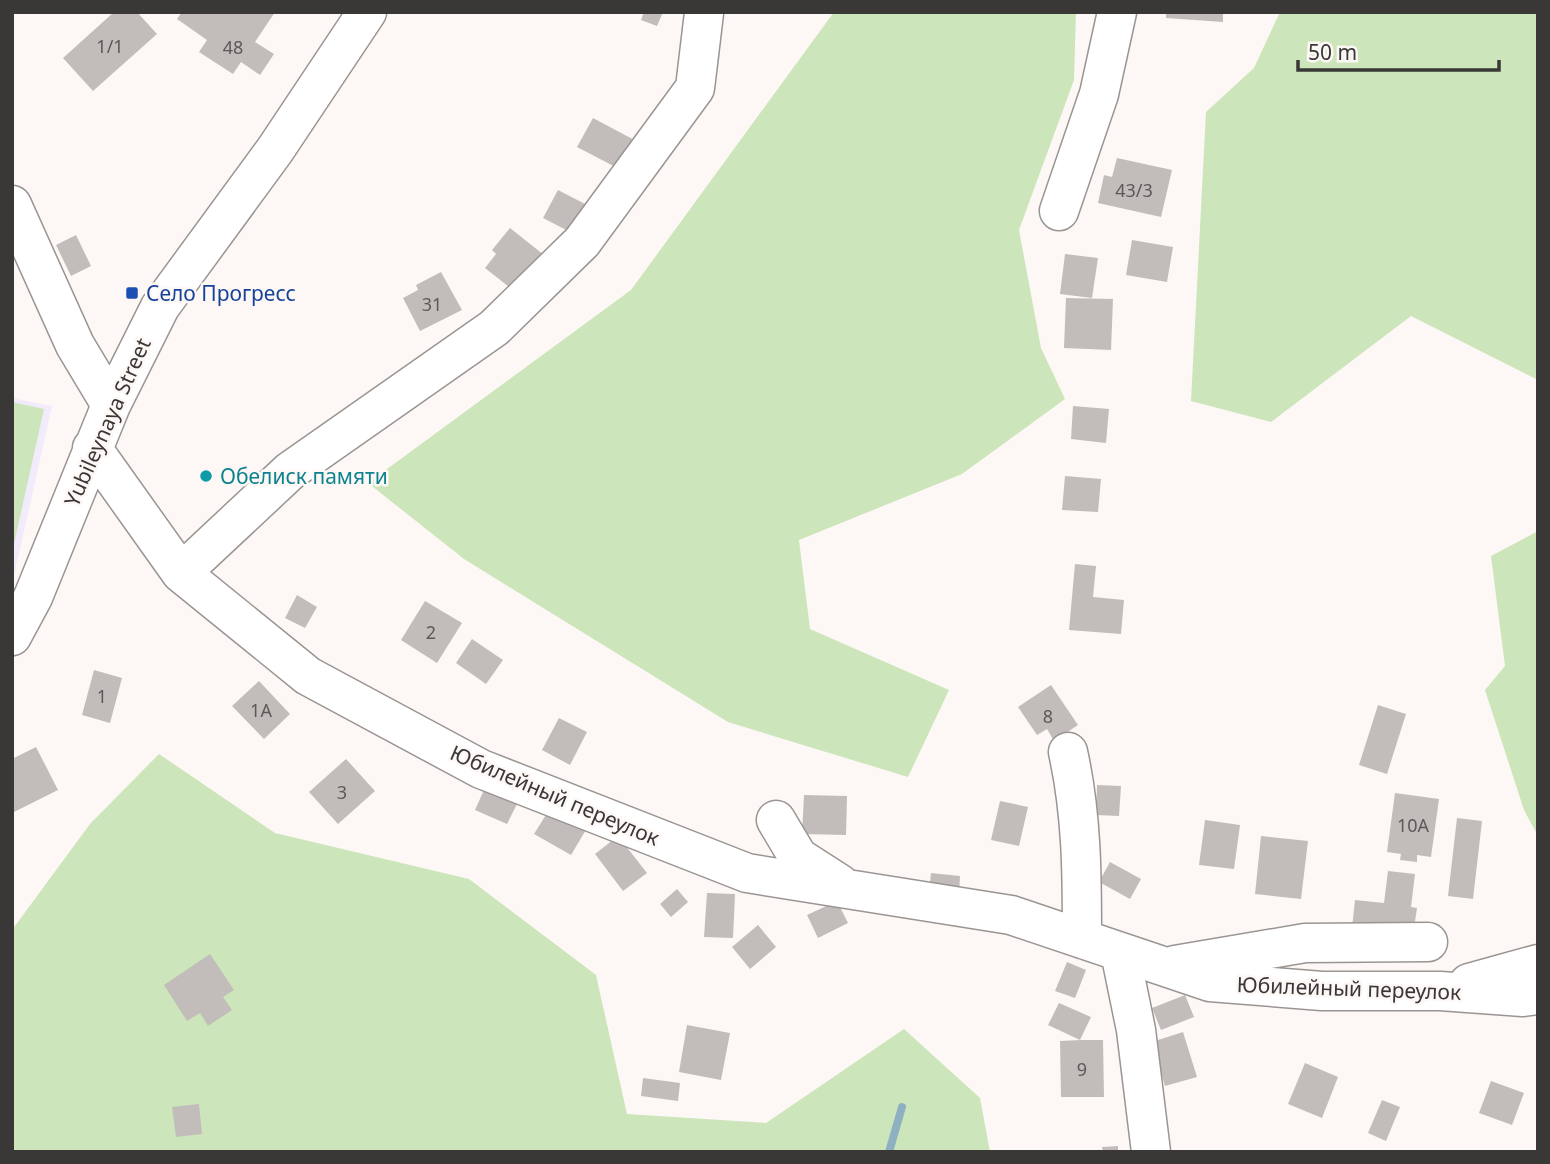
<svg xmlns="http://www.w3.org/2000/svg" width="1550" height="1164" viewBox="0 0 1550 1164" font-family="'Noto Sans',sans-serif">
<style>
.education{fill:#f2ebfc}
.green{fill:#cde5ba}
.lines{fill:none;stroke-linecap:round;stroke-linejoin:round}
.stream{stroke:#8fb0c1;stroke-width:8}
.building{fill:#c2bdba}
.minor-casing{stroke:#9a9593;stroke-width:41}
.minor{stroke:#fff;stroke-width:38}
.transit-dot{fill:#1a4fb4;stroke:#fdf8f5;stroke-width:2.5}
.culture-dot{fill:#0f9aa8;stroke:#fdf8f5;stroke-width:2.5}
.labels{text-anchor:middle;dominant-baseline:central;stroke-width:5;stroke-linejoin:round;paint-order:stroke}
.number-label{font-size:18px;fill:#5c5958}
.transit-label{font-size:21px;fill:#164399;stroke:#fdf8f5;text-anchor:start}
.street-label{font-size:21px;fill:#3a3837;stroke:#fdf8f5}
.culture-label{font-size:21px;fill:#0d838f;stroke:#fdf8f5;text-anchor:start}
</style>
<rect width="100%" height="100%" fill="#fdf8f5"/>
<path class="education" d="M12,398L52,406L12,585Z"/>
<path class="green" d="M834,12H1076L1074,80L1019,230L1041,348L1065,399L962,474L799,540L810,629L949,690L908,777L728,722L464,559L368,483L631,290Z
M1280,12H1538V380L1411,316L1271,422L1191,401L1206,112L1254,68Z
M12,402L44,409L12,553Z
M1538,531V836L1524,810L1485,690L1505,666L1491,556Z
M159,754L275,833L469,879L596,975L627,1114L766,1123L904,1029L980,1098L990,1152H12V930L90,824Z"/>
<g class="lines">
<path class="stream" d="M889,1152L902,1107"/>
</g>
<path class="building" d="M114,12H137L157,34L93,91L63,58Z
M182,12H275L255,42L274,54L260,75L241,62L233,74L199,52L207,40L177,19Z
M644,12H663L657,26L641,20Z
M1166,12H1223V22L1166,18Z
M593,118L640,143L625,172L577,147Z
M1117,158L1172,170L1161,217L1098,203L1104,175L1112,177Z
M558,190L589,206L574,234L543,218Z
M510,228L544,255L514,291L485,268L496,254L492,250Z
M76,235L91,266L71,276L56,245Z
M1132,240L1173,247L1167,282L1126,275Z
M1065,254L1098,258L1092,298L1060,294Z
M441,272L462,310L420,331L403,298L418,290L416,285Z
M1066,298L1113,299L1111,350L1064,348Z
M1073,406L1109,409L1106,443L1071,439Z
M1065,476L1101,479L1098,512L1062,510Z
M1075,564L1096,566L1093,597L1124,600L1121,634L1069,630Z
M297,595L317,607L305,628L285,618Z
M425,601L462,623L437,663L401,640Z
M472,639L503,660L486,684L456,663Z
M94,670L122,678L110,723L82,715Z
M259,681L290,714L264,739L232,706Z
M1051,685L1078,725L1054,741L1047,729L1037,735L1018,707Z
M1378,705L1406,714L1387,774L1359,765Z
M559,718L587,732L570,765L542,750Z
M36,747L58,790L12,813V759Z
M346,759L375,791L338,824L309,792Z
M1097,785L1121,786L1119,816L1096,815Z
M484,790L517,804L507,824L475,810Z
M1395,793L1439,799L1431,857L1417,855V862L1400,860L1401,854L1387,852Z
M804,795L847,796L846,835L802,834Z
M1000,801L1028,807L1019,846L991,840Z
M554,802L590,823L571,855L534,834Z
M1457,818L1482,821L1473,899L1448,896Z
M1205,820L1240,825L1234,869L1199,865Z
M618,836L647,873L623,891L595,854Z
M1261,836L1308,841L1301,899L1255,894Z
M1110,862L1141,879L1130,899L1099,882Z
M1388,871L1415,874L1411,907L1417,908L1413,935L1352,928L1355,900L1384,903Z
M931,873L960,876L959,896L929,892Z
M677,889L688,902L671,917L660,904Z
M707,893L735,894L733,938L704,937Z
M837,901L848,923L818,938L807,915Z
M758,925L776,947L750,969L732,947Z
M210,954L234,990L223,997L232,1010L208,1026L200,1013L187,1021L164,985Z
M1067,962L1086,970L1075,998L1055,991Z
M1185,995L1194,1017L1161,1030L1152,1008Z
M1059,1003L1091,1017L1080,1040L1048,1025Z
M687,1025L730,1033L721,1080L679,1072Z
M1183,1032L1197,1077L1165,1086L1152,1042Z
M1081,1040H1103L1104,1097H1061L1060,1041Z
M1305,1063L1338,1077L1322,1118L1288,1104Z
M643,1078L680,1083L678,1101L641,1096Z
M1491,1081L1524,1093L1512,1125L1479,1113Z
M1382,1100L1400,1107L1386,1141L1368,1133Z
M199,1104L202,1134L176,1137L172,1107Z
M1118,1146V1152H1103L1102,1147Z"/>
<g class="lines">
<defs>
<path id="minor" d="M12,205L75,345L111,405
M1059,211L1099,94L1117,12
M92,448L181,573L308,676L481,769L747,873L1011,915L1210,982L1322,991H1440L1523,997L1538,995
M181,573L290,471L494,328L582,242L695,88L704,13
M12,636L33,597L111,405L160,307L275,150L367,12
M1068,752C1082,815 1082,875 1082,939
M776,820L798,857L840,884
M1120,952L1136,1030L1151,1152
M1175,965L1305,943L1428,942
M1469,983L1538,964"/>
</defs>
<use href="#minor" class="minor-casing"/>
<use href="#minor" class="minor"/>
</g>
<rect class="transit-dot" x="125" y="286" width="14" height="14" rx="3.5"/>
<circle class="culture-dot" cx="206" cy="476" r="7"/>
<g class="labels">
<g class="number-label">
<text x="110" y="46">1/1</text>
<text x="233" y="47">48</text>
<text x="1134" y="190">43/3</text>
<text x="432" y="304">31</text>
<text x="431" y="632">2</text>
<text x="102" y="696">1</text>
<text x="261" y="710">1А</text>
<text x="1048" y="716">8</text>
<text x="342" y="792">3</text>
<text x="1413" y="825">10А</text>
<text x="1082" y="1069">9</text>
</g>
<g class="transit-label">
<text x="146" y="293">Село Прогресс</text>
</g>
<g class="street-label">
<text transform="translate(107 422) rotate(-66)">Yubileynaya Street</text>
<text transform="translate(555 795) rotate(23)">Юбилейный переулок</text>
<text transform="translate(1349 988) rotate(2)">Юбилейный переулок</text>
</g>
<g class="culture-label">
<text x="220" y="476">Обелиск памяти</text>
</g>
</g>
<rect width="1550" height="1164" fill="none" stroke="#3a3837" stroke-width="28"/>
<path d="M1298 60v10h201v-10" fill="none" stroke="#3a3837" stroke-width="3.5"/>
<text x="1308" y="60" font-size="21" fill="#3a3837" stroke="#fdf8f5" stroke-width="5" paint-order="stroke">50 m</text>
</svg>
